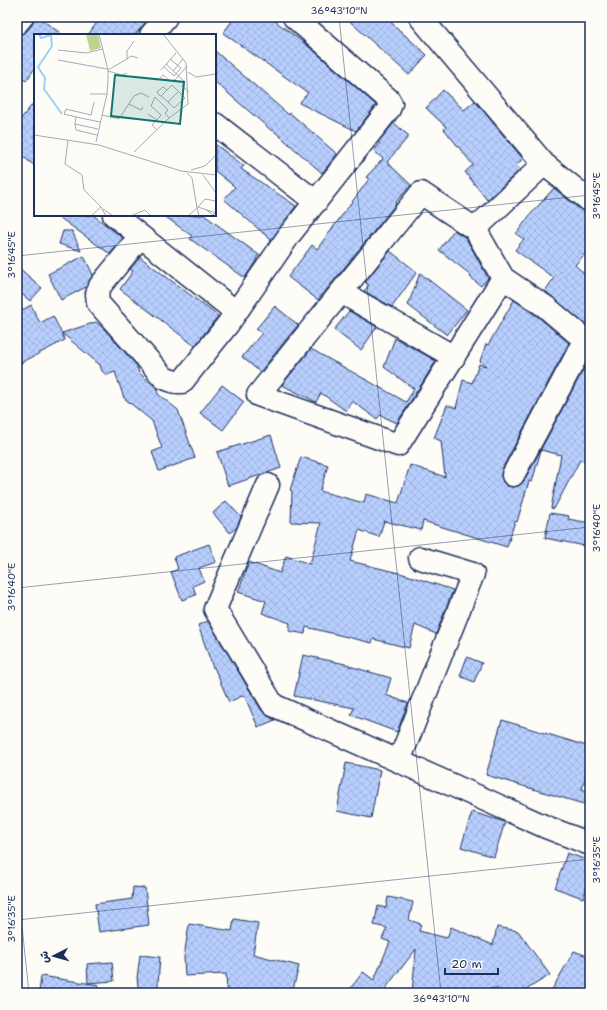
<svg xmlns="http://www.w3.org/2000/svg" width="607" height="1010" viewBox="0 0 607 1010" font-family="'Shantell Sans','Playpen Sans Arabic',sans-serif">
<style>
.building{fill:url(#building-cross-hatch);stroke:#1b2f5e}
.lines{fill:none;stroke-linecap:round;stroke-linejoin:round}
.minor-casing{stroke:#1b2f5e;stroke-width:25}
.minor{stroke:#fdfcf7;stroke-width:22}
.ticks{fill:none;stroke:#1b2f5e;stroke-width:1;stroke-opacity:0.45}
.inset-river{fill:none;stroke:#9cd1fa;stroke-width:2}
.inset-road{fill:none;stroke:#a3aaba;stroke-width:1}
.view{fill:#0f766e;fill-opacity:0.15;stroke:#0f766e;stroke-width:2}
.inset-edge{fill:none;stroke:#1b2f5e;stroke-width:2}
.neatline{fill:none;stroke:#1b2f5e;stroke-width:1.5}
.ticks-label{font-size:10px;text-anchor:middle;fill:#1b2f5e}
</style>
<defs>
<pattern id="building-cross-hatch" width="8" height="8" patternUnits="userSpaceOnUse"><rect width="8" height="8" fill="#b8cffe"/><path d="M0 0l8 8M0 8l8-8" fill="none" stroke="#9eb2dc"/></pattern>
</defs>
<rect width="100%" height="100%" fill="#fdfcf7"/>
<filter id="ink" filterUnits="userSpaceOnUse"><feTurbulence type="fractalNoise" baseFrequency=".025" numOctaves="2"/><feDisplacementMap in="SourceGraphic" scale="8" xChannelSelector="R" yChannelSelector="G"/><feConvolveMatrix kernelMatrix="1 2 1 2 8 2 1 2 1" color-interpolation-filters="sRGB"/></filter>
<g filter="url(#ink)">
<path class="building" d="M34,17H38L63,35H35V68L26,81L17,74V36L27,31L32,25Z
M101,17H150L135,35H88Z
M235,17H270L313,50L376,105L356,131L299,103L308,93L223,33Z
M345,17H385L427,55L409,75Z
M215,51L289,115L290,113L337,154L322,173L273,130L272,131L215,82Z
M443,90L464,110L475,101L523,159L516,165L520,170L487,200L465,172L473,165L444,129L446,127L426,108Z
M35,101V166L17,152V124Z
M394,123L409,136L387,162L411,185L395,203L396,204L318,300L288,277L312,245L317,249L369,179L366,177L383,159L374,151L380,143L378,142Z
M215,144L244,166L241,169L296,206L271,240L224,199L235,187L215,171Z
M554,188L582,211L590,214V248L575,265L590,279V328L545,291L554,278L515,250L524,239L516,234L530,215Z
M56,215H93L123,238L110,254Z
M163,215H204L259,255L256,259H257L245,278L190,239L192,236Z
M454,230L466,238L488,278L481,286L470,277L471,275L439,250Z
M63,231H72L81,251L59,244Z
M390,251L417,272L392,307L364,291L369,285L365,282Z
M84,256L93,275L86,287L61,300L48,274Z
M140,257L218,316L195,346L120,289L133,271L130,269Z
M17,266L42,288L30,301L17,290Z
M420,273L467,310L447,335L408,305Z
M514,300L538,317L569,343L502,469L501,476L503,482L507,486L514,487L520,485L524,481L590,357V450L584,462L580,460L554,509L551,508L561,455L541,450L532,482L529,481L517,522L515,521L507,547L423,521L421,530L384,521L379,537L359,530L350,561L407,575L453,590L436,634L415,625L409,648L373,639L372,643L306,627L305,634L289,631L290,623L262,613L266,601L238,592L249,562L280,573L286,556L310,564L321,523L291,522L292,491L290,490L301,457L328,465L320,491L364,503L366,494L398,503L410,465L445,477L441,441L434,438L447,405L456,408L463,380L472,383L479,364L486,366L480,361L486,344L488,345Z
M31,305L40,323L53,316L65,340L17,365V313Z
M275,306L298,325L260,372L242,357L262,333L256,329Z
M349,311L377,327L361,350L334,330Z
M96,322L104,329L137,366L139,373L156,387L158,394L178,410L195,458L159,471L152,452L162,448L152,421L124,398L115,372L107,375L102,371L100,365L62,333Z
M395,338L436,361L397,423L380,415L377,419L352,401L346,411L321,393L316,402L282,385L311,349L406,402L414,389L384,367Z
M222,385L244,402L223,430L200,413Z
M271,435L281,468L228,486L217,452Z
M226,501L241,517L237,527L230,533L213,513Z
M550,513L569,516L568,519L590,523V547L545,538Z
M209,544L216,562L199,568L204,581L193,586L196,595L182,600L171,572L178,569L174,557Z
M208,621L262,711L268,716L275,720L258,727L244,695L229,702L214,667L213,668L198,625Z
M303,655L350,665L349,666L391,678L386,695L408,703L397,732L351,715L354,708L294,696Z
M467,657L482,663L474,682L460,676Z
M502,720L590,747V761L582,789L590,792V806L486,775Z
M346,763L380,770L371,818L337,811Z
M472,812L505,822L494,857L461,847Z
M567,853L590,861V878L583,898L555,888Z
M133,887L145,888L149,925L99,932L95,904L132,899Z
M388,897L413,902L409,920L421,924L419,931L447,938L451,927L493,945L497,927L518,931L550,975L521,993H499L497,988L465,993H412L416,949L385,989L391,993H347L363,972L374,980L390,942L382,939L387,928L374,925L378,906L386,908Z
M234,919L258,923L253,954L299,966L292,993H227L226,974L185,976L184,957L189,924L232,931Z
M574,951L590,957V993H550Z
M140,955L160,957L158,983V993H139L137,978Z
M112,962L114,981L88,983L87,964Z
M41,976L99,985L98,993H39Z"/>
<g class="lines">
<defs>
<path id="minor" d="M420,17L544,164L590,201
M17,23L22,17
M151,35L166,17
M215,124L316,202
M544,164L475,229L421,193L258,395L398,445L503,278L546,307L585,340
M114,215L236,312
M475,229L503,278
M140,237L100,286L97,294L98,303L164,378L175,382H182L228,324L290,234L389,109L391,104L388,99L294,17
M341,292L454,357
M513,475L585,340L590,344
M268,485L215,609L273,705L546,827L590,844
M399,761L473,574L420,558"/>
</defs>
<use href="#minor" class="minor-casing"/>
<use href="#minor" class="minor"/>
</g>
</g>
<path class="ticks" d="M339,17L441,993M17,256L590,195M17,588L590,527M17,879L29,993M17,920L590,859"/>
<g transform="translate(34 34)">
<rect width="182" height="182" fill="#fdfcf7"/>
<path d="M52,0H64L67,14L56,17Z" fill="#bbd58c"/>
<path class="inset-river" d="M5,0L7,4L17,1L18,12L4,33L11,44L10,55L28,80"/>
<path class="inset-road" d="M24,16L52,19L69,15M93,25L97,22L104,24M136,25L147,34M24,26L73,35M132,30L151,48L148,52L155,58M130,33L140,42L147,34M74,36L93,25V17L100,7M127,36L142,19M74,37L88,41L93,39M139,37L149,25M154,38L162,43L182,40M125,46L129,41L136,47L141,46L153,32M56,60H73M127,62L138,51L151,64L140,74L132,66L127,62H126L123,58L129,53L133,56M134,68L145,57M95,70L107,76L109,73M114,80L123,86L118,91L123,96M68,81L85,85L100,62L107,59L115,63M42,83L30,80L32,75L57,81L60,68M123,86L127,81L117,72L121,63L134,76L131,79L135,84M41,90L42,83L66,88M0,101L65,111L147,137L182,141M63,101L42,96L41,90L64,95M34,106L31,130L48,141L50,156L67,173M62,108L73,60L74,46V36L65,0M100,118L135,84L154,70L152,29L129,0M157,136L171,132L182,121M153,139L158,144L163,174L154,182M169,141L182,159M164,173L182,179M69,175L79,182M171,175L179,181L181,179M57,182L67,173L72,182M97,182L111,176L117,182M165,182L163,174L171,165L182,167"/>
<path class="view" d="M81,41L150,48L146,90L77,82Z"/>
<rect width="182" height="182" class="inset-edge"/>
</g>
<rect width="607" height="1010" fill="none" stroke="#fdfcf7" stroke-width="44"/>
<g transform="translate(54 956) rotate(264)" stroke="#fdfcf7" stroke-width="3" paint-order="stroke">
<path d="M0-3L7 15L0 10L-7 15Z" fill="#1b2f5e"/>
<text y="-6" font-size="11" font-weight="bold" text-anchor="middle" fill="#1b2f5e">ش</text>
</g>
<path d="M445 968v6h53v-6" fill="none" stroke="#1b2f5e" stroke-width="2"/>
<text x="451" y="968" font-size="12" fill="#1b2f5e" stroke="#fdfcf7" stroke-width="3" paint-order="stroke">20 m</text>
<rect x="22" y="22" width="563" height="966" class="neatline"/>
<g class="ticks-label">
<text x="339" y="14">36°43'10"N</text>
<text transform="translate(596 196) rotate(-90)" y="4">3°16'45"E</text>
<text transform="translate(11 255) rotate(-90)" y="4">3°16'45"E</text>
<text transform="translate(596 528) rotate(-90)" y="4">3°16'40"E</text>
<text transform="translate(11 587) rotate(-90)" y="4">3°16'40"E</text>
<text transform="translate(596 860) rotate(-90)" y="4">3°16'35"E</text>
<text transform="translate(11 919) rotate(-90)" y="4">3°16'35"E</text>
<text x="441" y="1002">36°43'10"N</text>
</g>
</svg>
